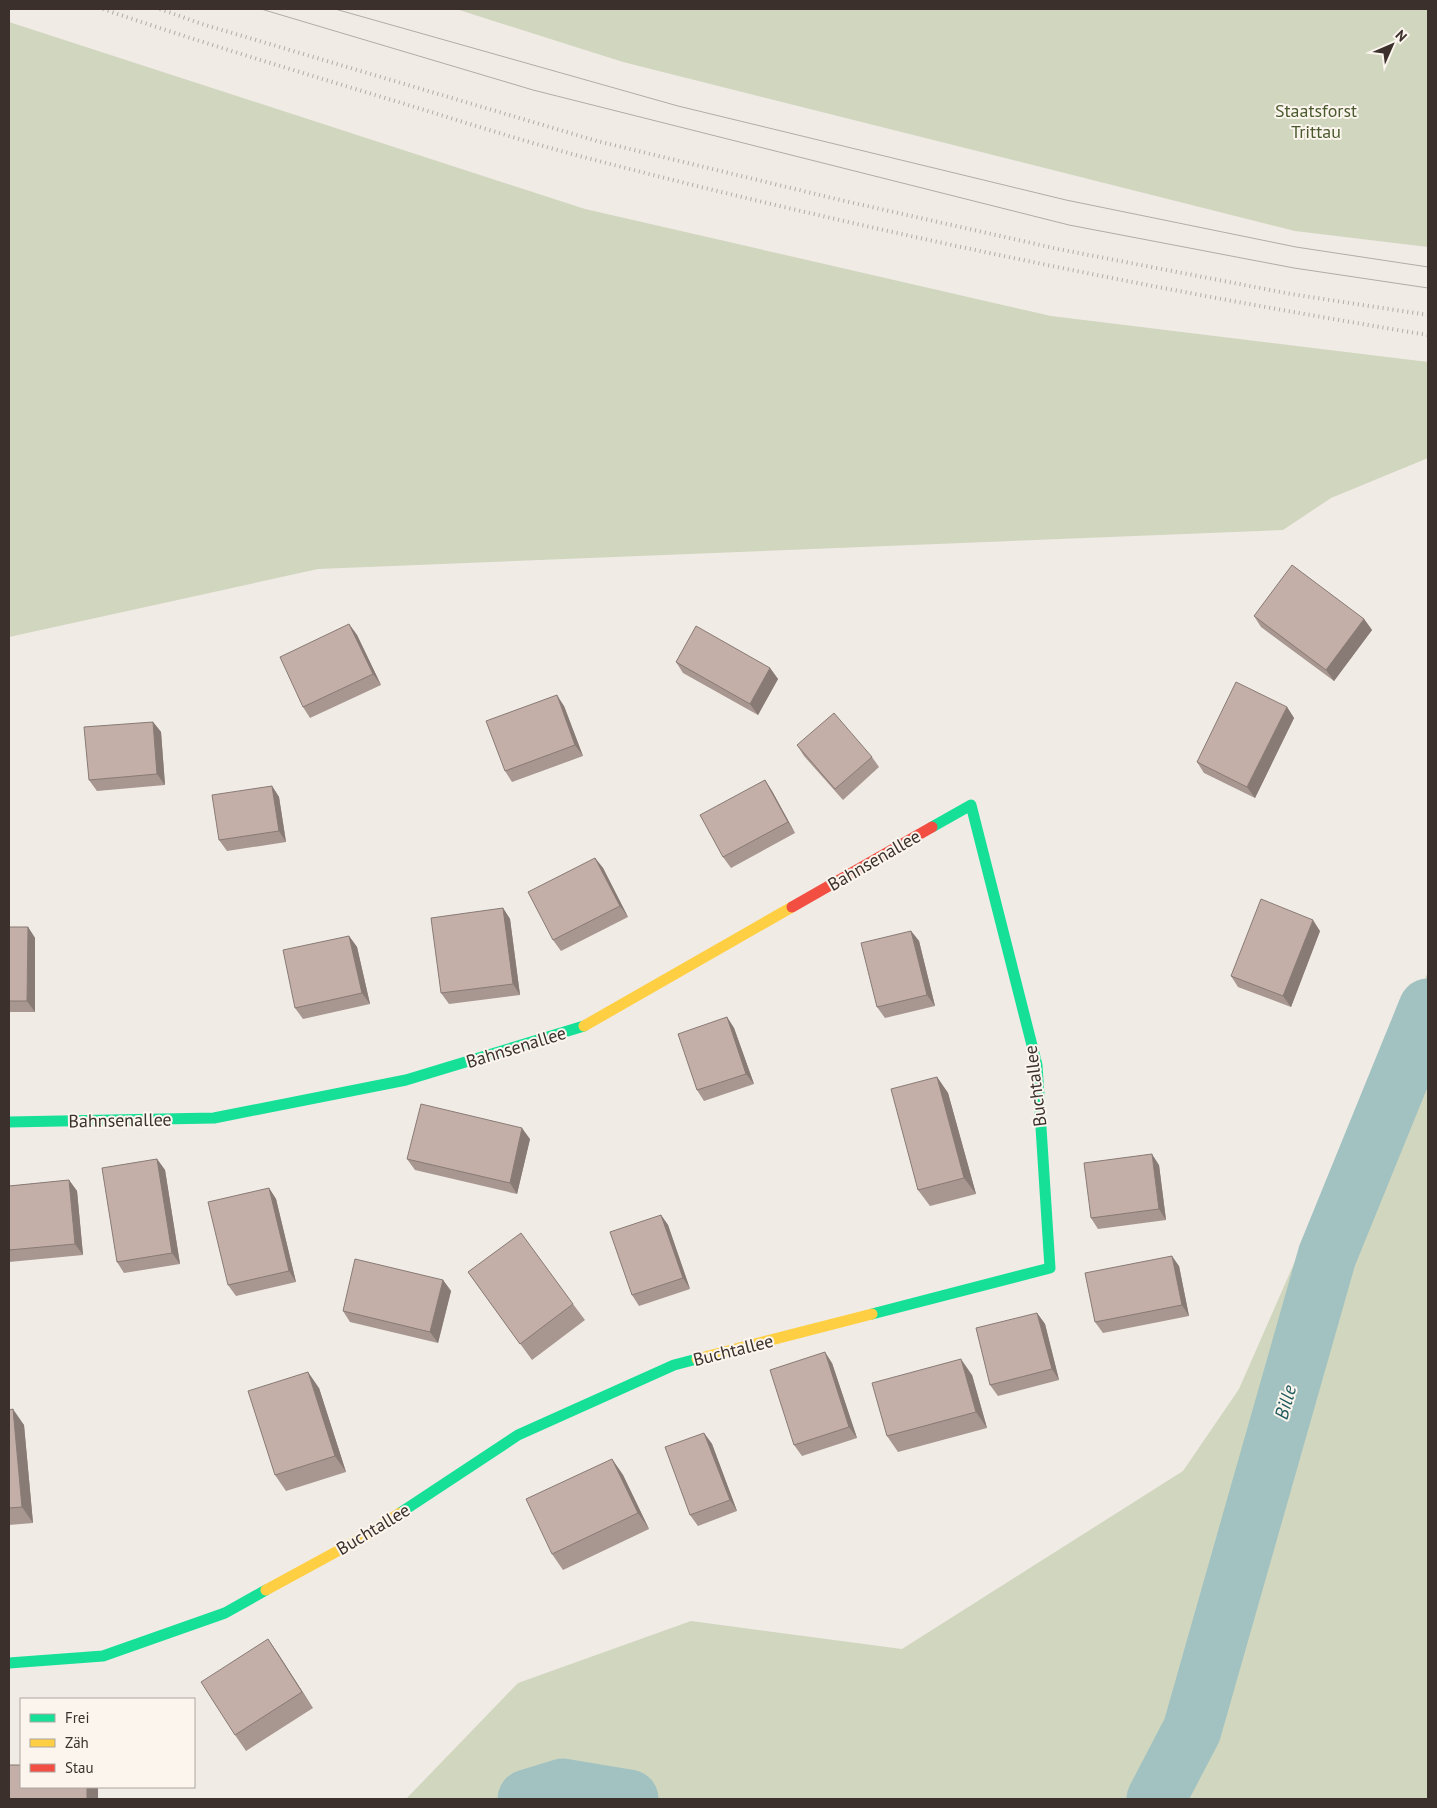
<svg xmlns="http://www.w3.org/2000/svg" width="1437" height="1808" viewBox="0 0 1437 1808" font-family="'PT Sans',sans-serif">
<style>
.green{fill:#d1d6bf}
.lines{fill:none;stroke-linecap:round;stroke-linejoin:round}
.river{stroke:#a1c2c1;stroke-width:59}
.fast{stroke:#16e098;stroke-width:11}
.slow{stroke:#ffcf43;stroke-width:11}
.jam{stroke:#f24e42;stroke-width:11}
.tram{stroke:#b1aca8;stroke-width:1}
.rail{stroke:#b1aca8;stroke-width:4;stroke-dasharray:1 4;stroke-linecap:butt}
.wall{fill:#a89690}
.shaded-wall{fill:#887a75}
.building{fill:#c3afa7;stroke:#887a75}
.labels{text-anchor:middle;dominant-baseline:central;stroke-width:4;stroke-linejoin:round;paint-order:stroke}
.park-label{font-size:18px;fill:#4a5a2e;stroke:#fbf5ee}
.street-label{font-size:18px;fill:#3b302b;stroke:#fbf5ee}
.water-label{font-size:19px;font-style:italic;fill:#1f5a5e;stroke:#fbf5ee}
</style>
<rect width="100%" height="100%" fill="#f0ebe5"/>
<path class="green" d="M456,9H1428V247L1295,231L623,62Z
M9,22L585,209L1051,316L1428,362V458L1331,498L1283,530L318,569L9,637Z
M1428,972V1799H406L518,1683L691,1621L902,1649L1183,1471L1239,1389L1320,1204Z"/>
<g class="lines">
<path class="river" d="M527,1799L563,1788L629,1799
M1156,1799L1192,1730L1327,1256L1428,1008"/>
<path class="fast" d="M9,1122L214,1118L406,1080L584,1026
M872,1314L1050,1268L1037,1065L971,805L932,827
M400,1513L518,1435L674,1365L697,1359
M9,1663L103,1656L225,1613L266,1590"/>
<path class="slow" d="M584,1026L792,907
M697,1359L872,1314
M266,1590L367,1535L400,1513"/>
<path class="jam" d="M792,907L932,827"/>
<path class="tram" d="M261,9L533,90L1069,225L1294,268L1428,288
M335,9L678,106L1066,200L1296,247L1428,267"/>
<path class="rail" d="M103,9C196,41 290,69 385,98C455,119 524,142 595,160C870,232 1148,289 1428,335
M160,9L202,24L597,141L836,199L1058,249L1291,294L1428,315"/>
</g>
<path class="wall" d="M1254,616L1364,619L1372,630L1334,681L1261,627Z
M349,624L357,635L381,685L310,718L303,707Z
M676,662L770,668L778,679L758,715L683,673Z
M564,706L583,756L512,782L505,771Z
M1287,707L1294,718L1255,798L1204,773L1197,762Z
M153,722L161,732L165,785L97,791L89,780Z
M797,745L872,757L879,767L843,800L804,756Z
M765,780L772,791L795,833L731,868L723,857Z
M272,786L279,797L286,842L227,851L219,840Z
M595,858L603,868L628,917L561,951L553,940Z
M503,908L510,919L520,995L449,1004L441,993Z
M9,927H28L35,938V1012H9Z
M911,931L919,941L935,1006L885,1018L877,1007Z
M1320,931L1291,1007L1238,987L1231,976Z
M349,936L357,947L370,1004L303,1019L295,1008Z
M727,1017L734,1028L754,1084L704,1101L697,1090Z
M937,1077L948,1093L976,1194L930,1206L918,1190Z
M530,1139L517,1194L415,1170L407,1159Z
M157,1159L165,1170L180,1264L124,1273L117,1262Z
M1159,1165L1166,1220L1098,1229L1091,1218Z
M69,1180L77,1191L83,1255L9,1262V1186Z
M269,1188L276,1199L296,1282L236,1296L228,1285Z
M661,1215L668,1225L690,1289L639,1306L632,1295Z
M1179,1266L1189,1316L1103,1333L1095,1322Z
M468,1272L573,1304L585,1320L532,1360Z
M443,1280L451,1291L438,1343L350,1322L343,1311Z
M1037,1313L1045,1324L1059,1380L998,1396L990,1385Z
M832,1363L857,1438L802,1456L794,1445Z
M972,1375L987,1428L898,1452L887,1436Z
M319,1388L346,1472L286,1491L275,1475Z
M9,1410L24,1425L33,1523L9,1525Z
M704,1433L712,1444L737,1511L698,1526L690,1515Z
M612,1459L623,1475L649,1529L563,1570L552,1554Z
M268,1639L313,1708L246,1751L235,1735Z"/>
<path class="shaded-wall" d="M1364,619L1372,630L1334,681L1326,670Z
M349,624L357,635L381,685L373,674Z
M770,668L778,679L758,715L750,704Z
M557,695L564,706L583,756L575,745Z
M1287,707L1294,718L1255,798L1247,787Z
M153,722L161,732L165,785L157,774Z
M765,780L772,791L795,833L788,822Z
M272,786L279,797L286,842L279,831Z
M595,858L603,868L628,917L620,906Z
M503,908L510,919L520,995L513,984Z
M1313,920L1320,931L1291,1007L1283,996Z
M28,927L35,938V1012L27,1001Z
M911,931L919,941L935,1006L927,995Z
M349,936L357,947L370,1004L362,993Z
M727,1017L734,1028L754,1084L746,1074Z
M937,1077L948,1093L976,1194L964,1178Z
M522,1128L530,1139L517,1194L510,1183Z
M1152,1154L1159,1165L1166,1220L1159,1209Z
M157,1159L165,1170L180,1264L172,1253Z
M69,1180L77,1191L83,1255L75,1244Z
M269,1188L276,1199L296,1282L289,1271Z
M661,1215L668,1225L690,1289L683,1278Z
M1172,1256L1179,1266L1189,1316L1182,1305Z
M443,1280L451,1291L438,1343L430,1332Z
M1037,1313L1045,1324L1059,1380L1052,1369Z
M825,1352L832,1363L857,1438L849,1427Z
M961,1359L972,1375L987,1428L976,1412Z
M308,1372L319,1388L346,1472L335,1456Z
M13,1409L24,1425L33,1523L22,1507Z
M704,1433L712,1444L737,1511L730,1500Z
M612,1459L623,1475L649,1529L638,1513Z
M268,1639L279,1655L313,1708L302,1692Z
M87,1787H98V1799H87Z"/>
<path class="building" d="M1292,565L1364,619L1326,670L1254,616Z
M349,624L373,674L303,707L280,657Z
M696,626L770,668L750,704L676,662Z
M1236,682L1287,707L1247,787L1197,762Z
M557,695L575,745L505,771L486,721Z
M834,713L872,757L835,789L797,745Z
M153,722L157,774L89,780L84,727Z
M765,780L788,822L723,857L700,815Z
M272,786L279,831L219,840L212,795Z
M595,858L620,906L553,940L528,892Z
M1261,899L1313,920L1283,996L1231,976Z
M503,908L513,984L441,993L431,918Z
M9,927H28L27,1001H9Z
M911,931L927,995L877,1007L861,943Z
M349,936L362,993L295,1008L283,950Z
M727,1017L746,1074L697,1090L678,1034Z
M937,1077L964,1178L918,1190L891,1089Z
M421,1104L522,1128L510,1183L407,1159Z
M1152,1154L1159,1209L1091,1218L1084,1163Z
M157,1159L172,1253L117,1262L102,1168Z
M69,1180L75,1244L9,1250V1186Z
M269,1188L289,1271L228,1285L208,1202Z
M661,1215L683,1278L632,1295L610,1232Z
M521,1233L573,1304L520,1344L468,1272Z
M1172,1256L1182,1305L1095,1322L1085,1273Z
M355,1259L443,1280L430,1332L343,1311Z
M1037,1313L1052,1369L990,1385L976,1328Z
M825,1352L849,1427L794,1445L770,1370Z
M961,1359L976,1412L887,1436L872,1383Z
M308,1372L335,1456L275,1475L248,1391Z
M13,1409L22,1507L9,1508V1410Z
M704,1433L730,1500L690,1515L665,1447Z
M612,1459L638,1513L552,1554L526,1499Z
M268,1639L302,1692L235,1735L201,1682Z
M9,1765H21V1787H87V1799H9Z"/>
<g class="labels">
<g class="park-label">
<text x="1316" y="110">Staatsforst<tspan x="1316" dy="21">Trittau</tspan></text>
</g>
<g class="street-label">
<text transform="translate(874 860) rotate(-30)">Bahnsenallee</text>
<text transform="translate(516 1047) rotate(-17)">Bahnsenallee</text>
<text transform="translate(1035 1086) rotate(-97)">Buchtallee</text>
<text transform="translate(120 1120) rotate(-1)">Bahnsenallee</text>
<text transform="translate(733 1350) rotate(-14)">Buchtallee</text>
<text transform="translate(373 1529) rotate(-31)">Buchtallee</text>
</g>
<g class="water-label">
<text transform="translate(1285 1402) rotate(-74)">Bille</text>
</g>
</g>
<rect width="1437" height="1808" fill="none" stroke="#3b302b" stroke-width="20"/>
<rect x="20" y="1698" width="175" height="90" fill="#fbf5ee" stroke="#aea6a0"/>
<rect x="30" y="1714" width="25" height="8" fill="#16e098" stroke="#aea6a0"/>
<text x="65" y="1723" font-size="15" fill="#3b302b">Frei</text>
<rect x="30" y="1739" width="25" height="8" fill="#ffcf43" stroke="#aea6a0"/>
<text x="65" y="1748" font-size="15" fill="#3b302b">Zäh</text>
<rect x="30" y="1764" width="25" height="8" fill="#f24e42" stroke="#aea6a0"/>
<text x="65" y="1773" font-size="15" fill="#3b302b">Stau</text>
<g transform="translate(1392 45) rotate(45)" stroke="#fbf5ee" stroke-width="4" paint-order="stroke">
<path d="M0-4L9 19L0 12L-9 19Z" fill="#3b302b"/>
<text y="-8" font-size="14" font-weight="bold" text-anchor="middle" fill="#3b302b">N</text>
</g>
</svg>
